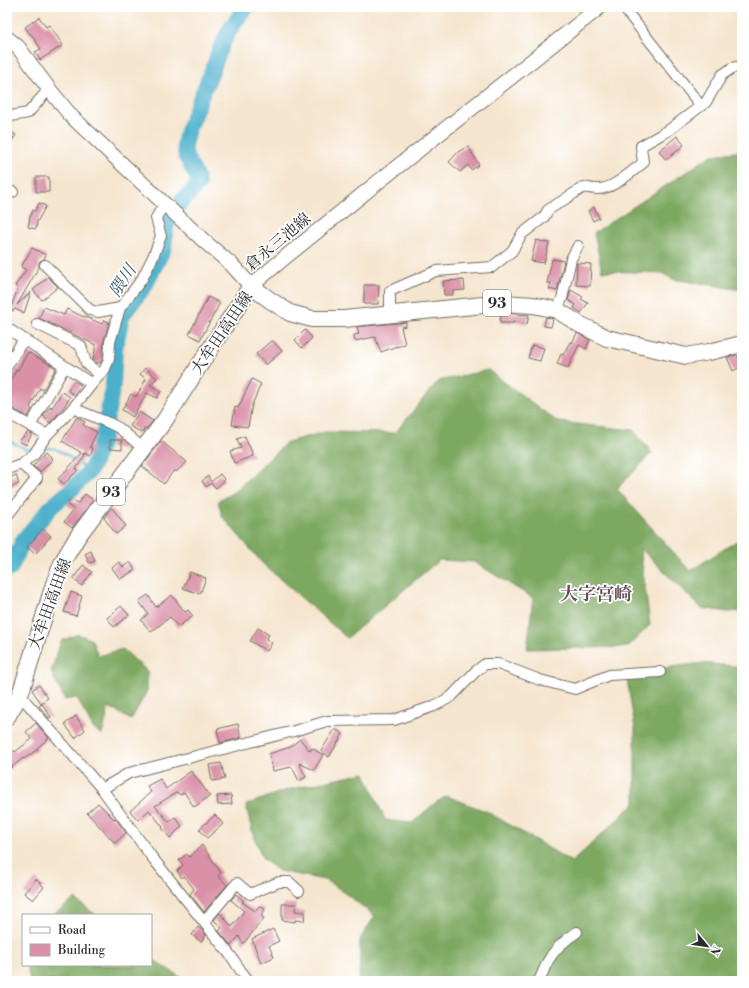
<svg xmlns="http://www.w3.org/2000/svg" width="749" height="988" viewBox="0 0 749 988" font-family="'Libre Bodoni','Noto Serif JP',serif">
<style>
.forest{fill:#7da860;stroke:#546a46}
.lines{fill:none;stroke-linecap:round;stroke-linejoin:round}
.stream{stroke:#4cb0cb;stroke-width:2.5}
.river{stroke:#4cb0cb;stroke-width:16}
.building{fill:#da90a7}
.street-casing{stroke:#726c64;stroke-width:12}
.secondary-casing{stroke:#726c64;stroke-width:16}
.primary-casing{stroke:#726c64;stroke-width:18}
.street{stroke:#fff;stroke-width:10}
.secondary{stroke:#fff;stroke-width:14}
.primary{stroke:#fff;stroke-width:16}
.labels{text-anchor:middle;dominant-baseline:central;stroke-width:3.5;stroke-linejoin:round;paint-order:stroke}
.shield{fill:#fff;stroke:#6b6b6b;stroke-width:1}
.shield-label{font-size:15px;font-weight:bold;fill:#2b2b2b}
.street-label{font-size:16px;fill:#2b2b2b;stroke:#fff}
.water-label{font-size:17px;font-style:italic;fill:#38606b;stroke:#fff}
.quarter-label{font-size:18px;font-weight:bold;fill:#684e56;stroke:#fff}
</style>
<rect width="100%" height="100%" fill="#fff"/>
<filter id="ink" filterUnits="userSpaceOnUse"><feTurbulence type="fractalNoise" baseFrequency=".025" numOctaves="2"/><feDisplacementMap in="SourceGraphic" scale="8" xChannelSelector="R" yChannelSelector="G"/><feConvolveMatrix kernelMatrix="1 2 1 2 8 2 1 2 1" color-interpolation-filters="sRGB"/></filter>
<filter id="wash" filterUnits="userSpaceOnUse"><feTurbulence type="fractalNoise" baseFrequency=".012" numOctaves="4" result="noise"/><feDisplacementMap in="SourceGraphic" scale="16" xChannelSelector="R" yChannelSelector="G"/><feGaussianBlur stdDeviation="0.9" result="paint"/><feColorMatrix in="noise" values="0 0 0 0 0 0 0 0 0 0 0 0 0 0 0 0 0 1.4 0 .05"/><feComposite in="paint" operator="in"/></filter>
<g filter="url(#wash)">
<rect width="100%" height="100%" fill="#f5e5ce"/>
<path class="forest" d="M742,151V290L672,279L662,273L602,271L594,233L712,155Z
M488,370L558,422L633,430L652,453L617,489L690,571L738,540L742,541V611L728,612L701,608L640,548L650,625L628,647L527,649L533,598L474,562L439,560L347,638L263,564L222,516L218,501L234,492L287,442L325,432L395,433L438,381Z
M78,634L92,640L98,656L123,649L148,672L147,691L131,720L109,707L102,735L93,728L77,698L65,700L51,672L61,641Z
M702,663L742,667V981H359L360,939L375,916L334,885L324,880L279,871L263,859L252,832L246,805L286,790L365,773L385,820L412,823L435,803L447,796L488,812L572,862L635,803V729L626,673Z
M75,899L96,915H53Z
M151,958L186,981H30L27,965H151Z"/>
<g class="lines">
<path class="stream" d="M7,440L28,450L34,449
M41,449C44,449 48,448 51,448C61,449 81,465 89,472"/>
<path class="river" d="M7,570L10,569L24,539L51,507L71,490L89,472L93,465L103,438L113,384L115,349L122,316L145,286L164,248L166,225L182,201L198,185L197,177L186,157L184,144L188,129L215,63C221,42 233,23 247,7"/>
</g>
<g id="blocks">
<path class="building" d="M39,17L46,27L49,25L63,45L40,60L35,52L41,49L31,34H30L25,27Z
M7,129L16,135L11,142L7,140Z
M677,136L684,145L666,160L659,151Z
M468,146L479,165L471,170L468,165L460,172L449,162L458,152Z
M36,177H49V192H36Z
M39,203L46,206L37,222L36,229L28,227L30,217L33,210L35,211Z
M594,207L599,218L593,221L588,211Z
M536,240L549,243L544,263L531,261Z
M32,248L46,255L44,259L40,261L39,264V267L17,305L31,292L24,313L14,309L13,311L10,310L18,288L15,286L26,270L21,267Z
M552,259L564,261L557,291L549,289L551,283H547Z
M577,263L591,264L590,286L576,285Z
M48,277L58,287L42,300L33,290Z
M464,280L465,290L453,291V295H444L443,281Z
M364,285H379L378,304H364Z
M571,290L583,297L581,299L588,303L581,313L574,308L576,305L568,300Z
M208,297L220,303L200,340L189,334Z
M44,307L64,315L67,309L84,317V316L102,324L104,320L109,322L104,340L103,358L100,363L95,362L93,360L96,345L39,318Z
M501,313L529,315L527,324L514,321V323H500Z
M546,317L553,319L551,327L544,326Z
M406,322V326L401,327L405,344L397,347V346L381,352L375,337L355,341L354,335L359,334L357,327Z
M305,330L312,338L302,348L295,340Z
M577,333L590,340L586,349L579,345L574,355L568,368L557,364L561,354L563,355L570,342L572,343Z
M272,340L282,351L266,365L256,354Z
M532,345L544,348L540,361L528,358Z
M28,352L56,368L43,390L40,388L30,407L32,409L28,417L10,407H7V386L17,369L18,370Z
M737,355L742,366L733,371L727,357Z
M145,368L157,378L150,385L161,391L157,398L147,393L133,417L122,410L131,394L136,397L146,379L140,374Z
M252,379L261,384L252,405L248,427L232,425L235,407L238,408Z
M74,381L81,385L75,395L68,391Z
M62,392L70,397L64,407L50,423L43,416L51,406L52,408Z
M139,412L153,421L146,429L145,428L142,433L130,426Z
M77,417L85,422L83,425L97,432L90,447L93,449L90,456L85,453V454H83L85,455L76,469L78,470L64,484L58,479L82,453L62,441Z
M28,432L32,434L26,445L19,441Z
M245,436L248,445H249L253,456L234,463L230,451L241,448L237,439Z
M110,440H122V449L110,448Z
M161,441L187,462L176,472L174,470L164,484L142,466Z
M46,452L53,459L40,472L33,466Z
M220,474L225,480L216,488L211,483L206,487L202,481L208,476L211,482Z
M16,475L19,484L7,489V479Z
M85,494L93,500L72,528L64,522L74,509L67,505L71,499L78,503Z
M112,508L126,526L116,534L104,518L109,511Z
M43,529L51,536L35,554L27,547Z
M91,551L95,561L89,563L85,554Z
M119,562L123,567L130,562L135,570L120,579L112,568Z
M83,565L92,572L82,586L73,579Z
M190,572L206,578L200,594L183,588Z
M71,592L82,596L76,616L64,612Z
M148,595L156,607L172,595L185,612L188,610L193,616L178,627L170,617L151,632L141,620L148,614L139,601Z
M121,606L129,615L114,627L107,618Z
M258,628L269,635L266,639L272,643L267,651L250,641Z
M39,685L48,698L41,703L32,690Z
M42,704L51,717L49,718L39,706Z
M76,716L85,730L75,738L65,724Z
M36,723L49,738L37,748L38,749L24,759L23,758L7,771V755L13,750L15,752L32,739L26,732Z
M238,724L241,738L220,743L217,729Z
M335,729L343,734L329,757L321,751Z
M300,739L310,751L312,748L323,755L314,770L299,763L306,777L299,781L292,767L273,771L269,754L290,747Z
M221,763L225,779L212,781L209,765Z
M191,771L210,796L194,807L184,792L180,795L177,792L155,806L169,822L175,817L182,826L170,838L162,828L163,827L149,810L138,820L130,811L151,792L147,786L160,779L166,789Z
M231,795L232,804L218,805L217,796Z
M98,803L114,819L115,818L126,833L115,843L87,813Z
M215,815L223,824L207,838L199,829Z
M202,845L221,873L218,876L227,885L204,912L190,894L194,889L184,876L182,878L177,871L183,865L179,860L187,854L189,857Z
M36,879L44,887L33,900L24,893Z
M236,894L244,901L242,902L255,911L259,906L265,909L261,916L264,918L243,944L239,936L231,946L219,931L222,928L214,920L220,913L232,927L244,911L231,900Z
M282,904H296L295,911L305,912L304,921L295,920V922L282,920Z
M198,927L202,930L206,935L201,942L192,935Z
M273,929L279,941L269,946L274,957L261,963L252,939Z"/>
</g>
</g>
<g filter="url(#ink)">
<use href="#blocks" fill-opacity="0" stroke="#726c64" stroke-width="1"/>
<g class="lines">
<defs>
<path id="street" d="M623,7L701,106
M7,119L11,116L28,113L49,89
M7,193L13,192
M45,265L90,310L98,312L120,308
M557,310L562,299L571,259L578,246
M390,314V291L436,271L492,267L512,251L522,234L544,217L548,210L584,187C588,188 593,189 597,189C612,190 631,172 643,163L641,146L669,130L706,102L722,75L732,68L742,66
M37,324L81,346L86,363L100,375
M7,328L92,384L73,408L47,435L7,413
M7,366L24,339
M92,384L105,369L109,359L110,342L120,308L142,279L153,257L161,236L156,218L164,204
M73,408L109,423L119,428L144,449
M30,426L65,366
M7,469L21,464L34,454L47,435
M7,516L37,478L21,464
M20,695L102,789L151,856L231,956L241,971L249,981
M102,789L129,773L294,731L327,721L394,720L434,706L451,697L475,672L485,664H498L540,680L575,689L609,675L660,672
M204,922L237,883L250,894L279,882H289L299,891
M539,981C542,974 545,967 548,961C555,948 565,940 577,932"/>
<path id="secondary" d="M7,38L18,47L49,89L72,117L204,241L231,264L251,286L283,259L378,182L600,7"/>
<path id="primary" d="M7,717L20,695L54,584L63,561L78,536L165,420L201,363L251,286L270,300L290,313L312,319H344L374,316L503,303L533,305L557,310L579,324L607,338L686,356L709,352L742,344"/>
</defs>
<use href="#street" class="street-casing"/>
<use href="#secondary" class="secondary-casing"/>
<use href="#primary" class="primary-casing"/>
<use href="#street" class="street"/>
<use href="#secondary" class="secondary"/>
<use href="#primary" class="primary"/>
</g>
</g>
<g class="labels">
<g class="shield">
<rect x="483" y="290" width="28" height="26" rx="3"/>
<rect x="97" y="479" width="28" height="26" rx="3"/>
</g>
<g class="shield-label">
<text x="497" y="303">93</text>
<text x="111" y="492">93</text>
</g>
<g class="street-label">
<text transform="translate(278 242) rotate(-40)">倉永三池線</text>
<text transform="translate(222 333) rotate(-56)">大牟田高田線</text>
<text transform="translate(50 604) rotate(-70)">大牟田高田線</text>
</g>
<g class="water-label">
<text transform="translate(123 281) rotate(-57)">隈川</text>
</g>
<g class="quarter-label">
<text x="596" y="594">大字宮崎</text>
</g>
</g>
<rect width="749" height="988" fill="none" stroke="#fff" stroke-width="24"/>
<rect x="22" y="914" width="130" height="52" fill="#ffffff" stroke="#aaaaaa"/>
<rect x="30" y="927" width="20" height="6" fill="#ffffff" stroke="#aaaaaa"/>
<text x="58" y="934" font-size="12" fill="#2b2b2b">Road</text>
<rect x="30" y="944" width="20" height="12" fill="#da90a7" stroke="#aaaaaa"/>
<text x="58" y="954" font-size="12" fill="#2b2b2b">Building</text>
<g transform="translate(707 946) rotate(119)" stroke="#ffffff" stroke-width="3" paint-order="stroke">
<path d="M0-3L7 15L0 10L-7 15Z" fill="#2b2b2b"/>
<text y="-6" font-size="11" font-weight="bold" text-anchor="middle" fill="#2b2b2b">N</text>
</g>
</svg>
